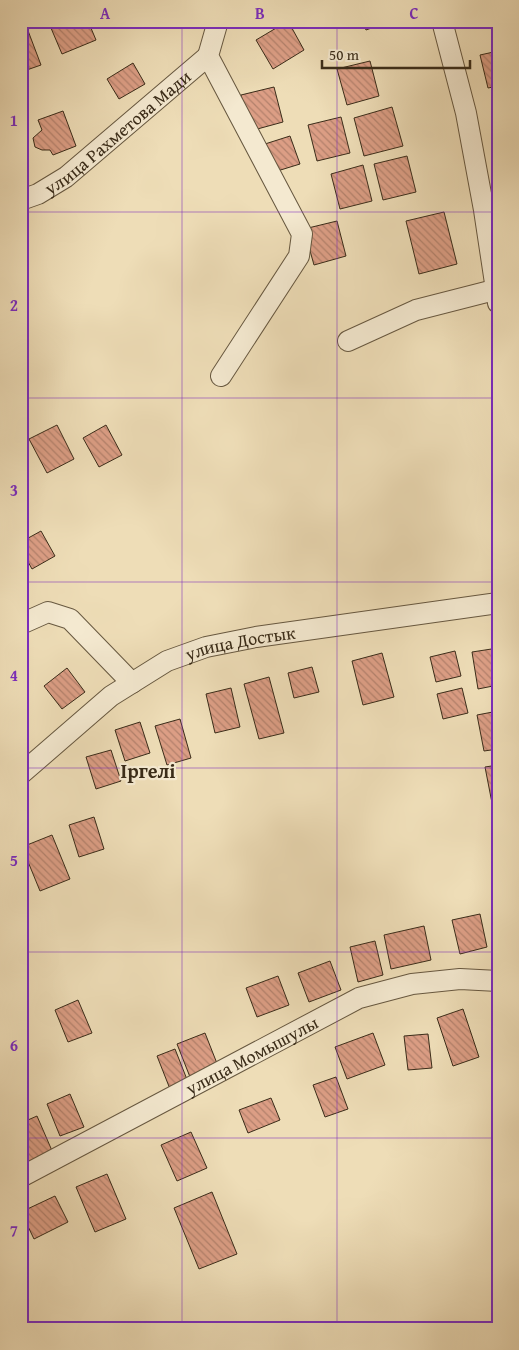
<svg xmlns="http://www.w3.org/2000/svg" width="519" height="1350" viewBox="0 0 519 1350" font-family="'Gentium Book Plus',serif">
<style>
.building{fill:url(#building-back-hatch);stroke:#3a2c19}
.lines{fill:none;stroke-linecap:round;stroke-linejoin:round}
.minor-casing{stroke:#675840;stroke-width:22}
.minor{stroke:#f4e9d0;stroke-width:20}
.grid{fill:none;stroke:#7b2cbf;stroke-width:1;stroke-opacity:0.55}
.labels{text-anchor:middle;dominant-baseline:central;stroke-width:4.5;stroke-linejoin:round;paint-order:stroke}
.street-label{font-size:18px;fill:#3a2c19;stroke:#f4e9d0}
.quarter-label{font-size:20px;font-weight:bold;fill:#3a2c19;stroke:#f4e9d0}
.neatline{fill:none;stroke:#7b2cbf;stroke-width:2}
.grid-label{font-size:16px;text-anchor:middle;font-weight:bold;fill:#7b2cbf}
</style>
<defs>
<pattern id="building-back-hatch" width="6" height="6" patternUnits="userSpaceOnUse" patternTransform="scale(1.25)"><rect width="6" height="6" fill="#dc9e85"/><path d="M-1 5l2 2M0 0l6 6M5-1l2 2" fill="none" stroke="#b3816c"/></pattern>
</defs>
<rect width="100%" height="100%" fill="#eeddb7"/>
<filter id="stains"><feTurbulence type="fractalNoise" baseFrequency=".004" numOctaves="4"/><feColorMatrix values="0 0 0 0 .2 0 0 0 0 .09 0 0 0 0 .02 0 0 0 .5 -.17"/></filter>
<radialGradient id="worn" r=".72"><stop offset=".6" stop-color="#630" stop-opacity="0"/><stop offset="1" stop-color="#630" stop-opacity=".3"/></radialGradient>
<path class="building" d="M48,21H88L96,40L62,54Z
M288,21L304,50L273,69L256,40Z
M362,21H391L366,30Z
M27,28L41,65L21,72V30Z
M498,51V86L488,88L480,55Z
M370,61L379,96L347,105L337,69Z
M133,63L145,84L119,99L107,79Z
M274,87L283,122L250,131L241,95Z
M392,107L403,146L364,156L354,118Z
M63,111L76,146L53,155L50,150H42L35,147L33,138L42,130L38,120Z
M341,117L350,153L317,161L308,125Z
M290,136L300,164L274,172L265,144Z
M407,156L416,192L383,200L374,164Z
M363,165L372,201L340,209L331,174Z
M444,212L457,264L419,274L406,221Z
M337,221L346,256L314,265L304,229Z
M57,425L74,459L47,473L29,439Z
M106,425L122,455L99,467L83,438Z
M41,531L55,556L32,569L21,549V542Z
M498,648V685L478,689L472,652Z
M455,651L461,676L436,682L430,657Z
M382,653L394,697L363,705L352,661Z
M312,667L319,692L294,698L288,673Z
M67,668L85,692L62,709L44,686Z
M269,677L284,733L259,739L244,684Z
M231,688L240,727L215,733L206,694Z
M462,688L468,713L443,719L437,694Z
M498,711V749L484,751L477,715Z
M180,719L191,758L167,765L155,726Z
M140,722L150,753L125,761L115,730Z
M111,750L121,781L96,789L86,757Z
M498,765V802L492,803L485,767Z
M94,817L104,849L79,857L69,825Z
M52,835L70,879L40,891L22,847Z
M480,914L487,947L460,954L452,920Z
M424,926L431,960L391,969L384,935Z
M375,941L383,975L358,982L350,947Z
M330,961L341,990L309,1002L298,973Z
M278,976L289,1005L257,1017L246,988Z
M78,1000L92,1033L68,1042L55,1010Z
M463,1009L479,1057L453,1066L437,1018Z
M205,1033L218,1066L190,1077L177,1044Z
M373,1033L385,1065L347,1079L335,1047Z
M428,1034L432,1068L408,1070L404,1036Z
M175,1049L188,1082L170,1089L157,1056Z
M336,1077L348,1109L325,1117L313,1085Z
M70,1094L84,1127L60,1136L47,1104Z
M271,1098L280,1120L248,1133L239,1110Z
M37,1116L53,1153L23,1166L21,1123Z
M191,1132L207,1168L177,1181L161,1145Z
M107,1174L126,1219L95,1232L76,1187Z
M212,1192L237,1254L199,1269L174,1208Z
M55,1196L68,1222L34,1239L21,1212Z"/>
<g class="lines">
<defs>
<g id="minor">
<path d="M218,21L208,56L302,234L299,256L221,376"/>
<path d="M442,21L466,113L484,210L498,303"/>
<path id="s1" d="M21,200L38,194L66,177L208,56"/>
<path d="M348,341L416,310L498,289"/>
<path d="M21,624L48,612L70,619L132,683"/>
<path id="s2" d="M21,774L111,696L167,661L206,647L256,637L498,603"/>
<path id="s3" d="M21,1177L359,998L412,984L460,979L498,981"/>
</g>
</defs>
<use href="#minor" class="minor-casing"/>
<use href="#minor" class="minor"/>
</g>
<path class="grid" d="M182,21V1329M337,21V1329M21,212H498M21,398H498M21,582H498M21,768H498M21,952H498M21,1138H498"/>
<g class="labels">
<g class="street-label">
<text stroke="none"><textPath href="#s1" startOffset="119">улица Рахметова Мади</textPath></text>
<text stroke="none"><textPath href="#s2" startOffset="261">улица Достык</textPath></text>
<text stroke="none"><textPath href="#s3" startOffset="261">улица Момышулы</textPath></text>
</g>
<g class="quarter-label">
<text x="148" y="770">Іргелі</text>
</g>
</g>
<rect width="519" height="1350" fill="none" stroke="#eeddb7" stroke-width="55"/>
<path d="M322 60v8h148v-8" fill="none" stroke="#3a2c19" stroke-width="2.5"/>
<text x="329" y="60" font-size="15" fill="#3a2c19" stroke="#f4e9d0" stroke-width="4" paint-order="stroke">50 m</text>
<rect x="28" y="28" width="464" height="1294" class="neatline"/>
<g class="grid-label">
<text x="105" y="19">A</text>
<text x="260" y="19">B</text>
<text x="414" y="19">C</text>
<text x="14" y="126">1</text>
<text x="14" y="311">2</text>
<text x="14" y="496">3</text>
<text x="14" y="681">4</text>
<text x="14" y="866">5</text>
<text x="14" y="1051">6</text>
<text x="14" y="1236">7</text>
</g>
<rect width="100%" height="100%" filter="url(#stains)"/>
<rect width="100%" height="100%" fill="url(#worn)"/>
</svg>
